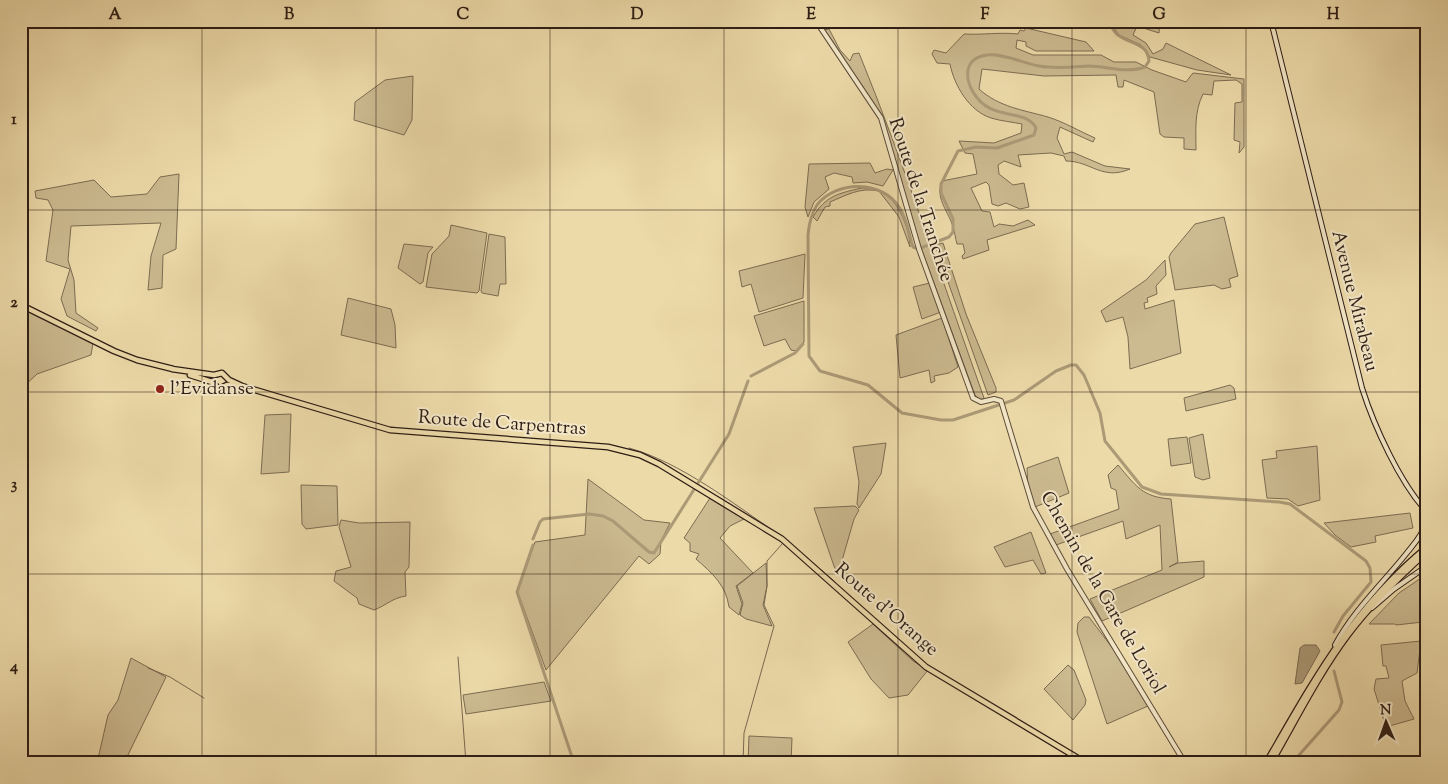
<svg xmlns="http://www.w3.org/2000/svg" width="1448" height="784" viewBox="0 0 1448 784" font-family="'Sorts Mill Goudy',serif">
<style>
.green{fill:#ccba90;stroke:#7c6c52}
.water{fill:#ac9a77;stroke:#796850}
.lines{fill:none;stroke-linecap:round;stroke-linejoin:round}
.stream{stroke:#796850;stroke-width:1}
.canal{stroke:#ac9a77;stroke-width:3}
.tertiary-casing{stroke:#5d4c3a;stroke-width:6}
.secondary-casing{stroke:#2d1d15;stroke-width:6}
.primary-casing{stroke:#2d1d15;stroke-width:7}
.tertiary{stroke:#f3e7c7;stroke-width:4}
.secondary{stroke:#f3e7c7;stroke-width:4}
.primary{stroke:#eddaa9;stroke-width:4.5}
.grid{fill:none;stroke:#2d1d15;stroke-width:1;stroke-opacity:0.55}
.poi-dot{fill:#8f2418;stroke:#f3e7c7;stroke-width:2}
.labels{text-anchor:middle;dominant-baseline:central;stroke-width:4;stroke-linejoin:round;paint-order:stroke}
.street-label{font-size:19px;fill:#2d1d15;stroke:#f3e7c7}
.poi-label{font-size:19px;fill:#2d1d15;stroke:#f3e7c7;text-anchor:start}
.neatline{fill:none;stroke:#2d1d15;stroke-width:2}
.grid-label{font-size:16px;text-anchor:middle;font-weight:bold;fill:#2d1d15}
</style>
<rect width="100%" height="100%" fill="#eddaa9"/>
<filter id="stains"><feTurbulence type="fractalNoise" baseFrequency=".004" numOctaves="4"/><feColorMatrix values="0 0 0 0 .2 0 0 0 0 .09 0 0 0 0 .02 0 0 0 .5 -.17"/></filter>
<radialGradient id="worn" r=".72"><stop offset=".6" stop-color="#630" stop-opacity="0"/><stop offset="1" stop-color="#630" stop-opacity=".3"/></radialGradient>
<path class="green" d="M1109,21H1160L1159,33L1137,26L1133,35L1146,43L1153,54L1163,49L1166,43L1231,75L1197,70L1150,57L1141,45L1119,35Z
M1026,28L1086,42L1094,51H1036L1026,46V42L1017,40L1016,48L1033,55H1101L1114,62H1136L1152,70L1186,82L1193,73L1244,79V147L1239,153L1240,142L1234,140L1235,103L1242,102V84L1236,80L1214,81L1212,95L1203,94C1194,112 1196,131 1196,150L1184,149V138L1164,137L1160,134L1154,92L1124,80L1123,87H1118L1116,75L1044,76L982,69L979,89C999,107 1023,110 1048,117C1064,122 1079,131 1095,138L1093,142L1060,127L1057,138L1064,154L1072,152L1105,166L1130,169C1102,181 1091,161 1066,161L1064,156L1051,153L1018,155L1021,167L1004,161L998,165L999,174L1013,185L1024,183L1029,207L1020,209L1006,203L998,206L992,204L989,185L986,182L971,188L982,211L990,212L994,227L999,224L1013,226L1028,220L1035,225L987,240L989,250L963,259L962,256L965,253L963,244H957C955,238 955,231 952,224C947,210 935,197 942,181L977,174L973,154L965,153L959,141L994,143L1021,133L1022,124C1012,122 1001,121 991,118C969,111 954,85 950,64L937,63L932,54L934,50L946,53L964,34C983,35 1000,32 1018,34L1020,30L1024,31Z
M829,29L840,50L850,61L853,54L859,53C905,166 943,283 984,398L980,400L975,395L920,245L882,118L824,30Z
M413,76L412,120L404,135L354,120L355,102L385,80Z
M870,163L875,173L887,169L893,170L883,186L867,182L853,183L852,177L834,173L825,177L829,189L814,202L808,217L805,207L809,164Z
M179,174L176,249L163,255L162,288L148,290L151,256L161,223L71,226L68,260L74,280L76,313L98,328L96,331L67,316L61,299L70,269L46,261L53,210L48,200L36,198L35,191L94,180L111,197L147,194L160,177Z
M862,188C869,188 875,189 882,192C898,200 910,229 910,247L899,217L879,191C860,187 847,195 830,202V206L825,207L817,221L813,217C825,196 839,193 862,188Z
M1224,217L1238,276L1229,279L1231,287L1222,289L1214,285L1175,290L1169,257L1171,253L1195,224Z
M451,225L487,233L479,291L477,293L426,287L432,254L449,236Z
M489,234L505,237L506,284H500L498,296L482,293L481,291Z
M943,243L966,314L996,388V392L988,395L935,245Z
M404,244L433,247L428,253L423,282L420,284L398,268Z
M805,254L803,298L759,312L751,284L742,287L739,271Z
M1165,260L1166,275L1156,286L1157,294L1147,298L1148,302L1144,303L1145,309L1174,300L1181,353L1130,369L1128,337L1123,317L1106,322L1101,311L1146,280Z
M930,283L941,312L922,319L913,287Z
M348,298L391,309L395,325L396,348L341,335Z
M804,301V342L796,351L791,350L785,339L764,346L754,316Z
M21,308L93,343L91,355L37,374L21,389Z
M942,318L958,367L949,373L934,376L935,381L931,383L929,370L900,378L896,335Z
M1230,385L1234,388L1236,399L1186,411L1184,398Z
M291,414L289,472L261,474L265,415Z
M1203,434L1210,478L1203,480L1195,477L1189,438Z
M1187,437L1191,463L1171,466L1168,439Z
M886,443L881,474L859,508L857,504L859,482L853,447Z
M1317,446L1320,500L1298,506L1288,499L1267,498L1262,460L1277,458L1276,451Z
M1058,457L1069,493L1035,507L1028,489L1027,468Z
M1118,465C1136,486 1142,497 1171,499L1178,562L1169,567L1178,563L1204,561V577L1102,621L1090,599L1162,570L1160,525L1126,539L1123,521L1056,545L1050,534L1119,509L1116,490L1111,488L1108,475Z
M588,479L644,520L670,523L661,541L660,554L649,564L639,556L546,670L518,593L519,588L535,542L585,535Z
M301,485L337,486L338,525L306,529L302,524Z
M710,498L744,519L730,526L720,538L753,573L736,586L742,604L739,615L729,607C726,585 712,573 696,559L699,554L690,551V543L684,538Z
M855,506L859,510L854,519L841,564L837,569H835L814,508Z
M1410,513L1413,528L1375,536L1376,542L1351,547L1335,535L1324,523Z
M341,520L359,523L410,522L409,567L405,572L406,596C392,598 387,605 374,610L359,604L357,598L334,581L336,571L351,567L339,527Z
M1031,532L1046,573L1041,574L1033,560L1005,567L994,547Z
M766,563L767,586L763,605L772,626L746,619L740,615L743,603L737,586Z
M1421,578L1426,609L1423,622L1396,625L1395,624H1369L1399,593Z
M1084,617H1089L1123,662L1148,706L1107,724L1077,632L1078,623Z
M873,624L913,661L928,670L908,695L889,698L871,679L848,642Z
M1421,641L1417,673L1402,681L1405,701L1414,719L1386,727L1374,689L1376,679L1389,678L1386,666H1383L1381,645Z
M131,658L166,677L124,763H97L108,715L118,700Z
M1068,665L1074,670L1086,700L1085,705L1073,720L1044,689Z
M544,682L551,701L466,714L463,695Z
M749,736L792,738L791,763H748Z"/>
<path class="water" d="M1304,645H1316L1320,651L1302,683L1295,684L1300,648Z"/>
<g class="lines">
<path class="stream" d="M629,448C680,462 734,504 778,534
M784,538L834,581
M458,657L466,763
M148,668L170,677L204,698
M743,763L744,733L774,626L764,605L767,586V561L783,543"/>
<path class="canal" d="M1108,21C1111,26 1114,32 1118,35C1130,44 1148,43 1149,61L1145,67C1127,74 1107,66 1088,66C1072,67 1055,69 1039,66C1023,63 1002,53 987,55C965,58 964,76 973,92C991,123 1025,107 1036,128L1034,135L997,148L976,147L958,151L941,184V193L953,219V232L949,237L918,249L913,247C909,235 907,218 899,207C882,180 837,180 817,205C811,214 809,224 808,235L809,356L820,371L868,385L902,413L941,420H953L1014,400L1056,371L1071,365H1076L1084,375L1100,413L1105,441L1142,487L1161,494L1279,502L1290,504L1366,561L1370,568L1371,582L1343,616L1334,632
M751,376L795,353L803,344
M533,539L540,522L543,519L589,514L603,516L613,521L649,552L654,553L729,434L748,381
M533,545L517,592L574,763
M1292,763L1339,710L1342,702L1334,671"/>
<defs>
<path id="tertiary" d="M816,21L881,118L919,249L973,398L981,402L994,399L1001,401L1033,507L1067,569L1185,763"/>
<path id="secondary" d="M1271,21L1362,388C1374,426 1400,483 1427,512
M1422,508L1426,528
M1372,608L1394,589L1427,566
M1335,645C1353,611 1382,584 1406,554C1413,545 1422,536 1425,525"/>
<path id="primary" d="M21,305L114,351L137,360L173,369
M172,369L214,375L222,373L229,380L242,386L390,430L608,447L640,455L659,464L782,539L926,667L1086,763
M190,375L212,382
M212,382L219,389L227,385L238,386
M1266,763C1314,680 1352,609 1427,547
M1271,763C1296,720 1318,675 1348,635C1371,604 1398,578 1427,552"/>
</defs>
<use href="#tertiary" class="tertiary-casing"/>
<use href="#secondary" class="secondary-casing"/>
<use href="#primary" class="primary-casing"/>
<use href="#tertiary" class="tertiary"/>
<use href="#secondary" class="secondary"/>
<use href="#primary" class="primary"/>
</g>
<path class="grid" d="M202,21V763M376,21V763M550,21V763M724,21V763M898,21V763M1072,21V763M1246,21V763M21,210H1427M21,392H1427M21,574H1427"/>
<circle class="poi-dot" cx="160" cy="389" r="5"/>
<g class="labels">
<g class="street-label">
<text transform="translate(920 200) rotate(72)">Route de la Tranchée</text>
<text transform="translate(1354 301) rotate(76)">Avenue Mirabeau</text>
<text transform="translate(502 424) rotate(4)">Route de Carpentras</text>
<text transform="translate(1102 593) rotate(60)">Chemin de la Gare de Loriol</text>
<text transform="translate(886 610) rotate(41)">Route d'Orange</text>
</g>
<g class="poi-label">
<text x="170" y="389">l'Evidanse</text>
</g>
</g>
<rect width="1448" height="784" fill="none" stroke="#eddaa9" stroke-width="55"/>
<g transform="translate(1386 722) rotate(358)" stroke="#f3e7c7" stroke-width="4" paint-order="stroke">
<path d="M0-4L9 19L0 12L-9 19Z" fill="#2d1d15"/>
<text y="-8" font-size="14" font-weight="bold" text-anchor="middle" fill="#2d1d15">N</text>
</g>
<rect x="28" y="28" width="1392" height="728" class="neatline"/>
<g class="grid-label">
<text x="115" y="19">A</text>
<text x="289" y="19">B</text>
<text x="463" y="19">C</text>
<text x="637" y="19">D</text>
<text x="811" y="19">E</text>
<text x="985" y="19">F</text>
<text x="1159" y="19">G</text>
<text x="1333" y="19">H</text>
<text x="14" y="124">1</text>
<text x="14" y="307">2</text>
<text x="14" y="489">3</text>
<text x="14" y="671">4</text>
</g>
<rect width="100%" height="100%" filter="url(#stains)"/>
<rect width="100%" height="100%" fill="url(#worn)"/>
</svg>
